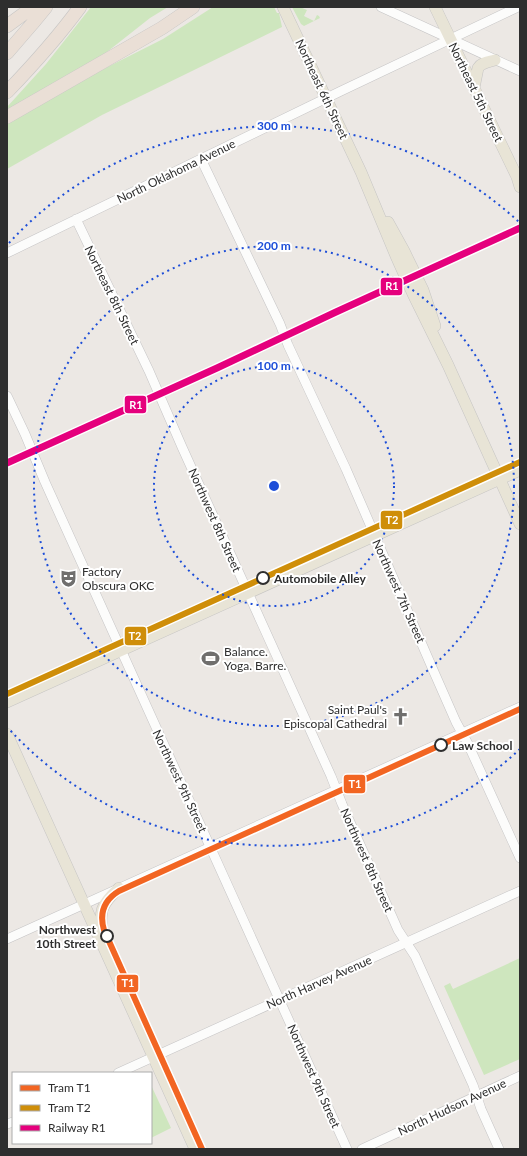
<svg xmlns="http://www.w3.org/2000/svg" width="527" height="1156" viewBox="0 0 527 1156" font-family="Lato,sans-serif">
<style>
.green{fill:#cee6be}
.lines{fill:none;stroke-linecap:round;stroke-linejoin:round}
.minor-casing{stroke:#c5c4c5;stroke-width:10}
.major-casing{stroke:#c6c5c4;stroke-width:12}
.highway-casing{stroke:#c6c5c4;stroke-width:14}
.minor{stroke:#fcfcfb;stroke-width:9}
.major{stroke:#e8e4d6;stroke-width:11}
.highway{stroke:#eadfd6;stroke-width:13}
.rail{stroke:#dfdfe1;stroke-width:2.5}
.rail-1-casing{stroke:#fff;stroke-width:10}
.rail-1{stroke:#e5007d;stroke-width:7}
.tram-1-casing{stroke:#fff;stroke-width:9}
.tram-2-casing{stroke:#fff;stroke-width:9}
.tram-1{stroke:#f26522;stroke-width:6}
.tram-2{stroke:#cf8e09;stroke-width:6}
.ring{fill:none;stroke:#1d4ed8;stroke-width:2;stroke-dasharray:2 4}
.stop-dot{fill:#fff;stroke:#2e2e2e;stroke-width:2}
.labels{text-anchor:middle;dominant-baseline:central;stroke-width:4;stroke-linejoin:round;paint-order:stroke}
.street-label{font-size:12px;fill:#2e2e2e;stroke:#fff}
.poi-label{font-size:12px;fill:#2e2e2e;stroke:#fff;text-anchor:start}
.stop-label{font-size:12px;font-weight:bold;fill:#2e2e2e;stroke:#fff;text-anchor:start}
.centre{fill:#1d4ed8;stroke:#fff;stroke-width:2}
.ring-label{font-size:12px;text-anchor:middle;font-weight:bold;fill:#1d4ed8;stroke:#fff;stroke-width:4;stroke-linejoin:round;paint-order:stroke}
.line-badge{stroke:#fff;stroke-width:1.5}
.badge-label{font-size:11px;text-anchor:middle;font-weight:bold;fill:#fff}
</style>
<rect width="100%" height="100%" fill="#ece8e4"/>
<path class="green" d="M91,7H168L150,18L98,59L7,113V107L46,64Z
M213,7H274L277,13H279L282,27L102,115L7,169V122L60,91L163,39Z
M292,7H300L307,10L304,16L314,21L317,15L319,16L320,18L304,26L301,24Z
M520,958V1059L484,1075L444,986L450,983L453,989Z
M151,1085L171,1128L151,1138Z"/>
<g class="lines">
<defs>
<path id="minor" d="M381,7L520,71
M201,159L280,324L288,345L346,469L434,672L456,722L468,744L520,858
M76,219L149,371L182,447L331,776L342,804L398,930L415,956L473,1085L481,1109L499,1149
M7,253L341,91L518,7
M7,396L25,434L45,482L347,1149
M7,939L520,707
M118,1073L520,891
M7,1124L13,1122
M362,1149L520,1076"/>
<path id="major" d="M283,7L361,172L396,256L413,294L448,365L520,524
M435,7L517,177L520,187
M474,88L478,68C482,62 488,62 495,60
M388,222L404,251L423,290L435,326
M7,702L520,470
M7,734L195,1149
M102,937C100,912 99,906 119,888"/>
<path id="highway" d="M7,26L33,7
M7,53L32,24L46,7
M7,92C33,65 58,37 80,7
M7,117L162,28L193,7"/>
</defs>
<use href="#minor" class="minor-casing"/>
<use href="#major" class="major-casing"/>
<use href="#highway" class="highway-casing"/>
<use href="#minor" class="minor"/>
<use href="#major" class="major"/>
<use href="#highway" class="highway"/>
<path class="rail" d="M7,463L217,368L336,312L520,228"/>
<defs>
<path id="rail-1" d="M7,463L217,368L336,312L520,228"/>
</defs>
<use href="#rail-1" class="rail-1-casing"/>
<use href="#rail-1" class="rail-1"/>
<defs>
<path id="tram-1" d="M202,1149L104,930C99,913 104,900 119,891L520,709"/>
<path id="tram-2" d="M7,694L520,462"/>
</defs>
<use href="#tram-1" class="tram-1-casing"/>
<use href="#tram-2" class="tram-2-casing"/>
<use href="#tram-1" class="tram-1"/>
<use href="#tram-2" class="tram-2"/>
</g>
<g class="ring">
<circle cx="274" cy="486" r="120"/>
<circle cx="274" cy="486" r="240"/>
<path d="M520 749A360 360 0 0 1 9 729M9 243A360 360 0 0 1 520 223"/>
</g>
<defs>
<symbol id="theatre-bare" viewBox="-9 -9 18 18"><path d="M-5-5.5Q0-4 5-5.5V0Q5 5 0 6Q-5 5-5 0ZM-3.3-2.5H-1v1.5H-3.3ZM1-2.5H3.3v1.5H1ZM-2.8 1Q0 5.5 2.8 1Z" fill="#706f6e" stroke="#fff" stroke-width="2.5" paint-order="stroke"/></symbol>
<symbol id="stadium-bare" viewBox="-9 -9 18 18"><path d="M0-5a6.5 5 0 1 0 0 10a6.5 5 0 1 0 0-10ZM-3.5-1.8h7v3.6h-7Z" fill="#706f6e" stroke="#fff" stroke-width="2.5" paint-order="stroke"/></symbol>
<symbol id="church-bare" viewBox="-9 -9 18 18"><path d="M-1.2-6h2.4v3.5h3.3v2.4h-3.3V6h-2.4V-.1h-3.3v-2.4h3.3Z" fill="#706f6e" stroke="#fff" stroke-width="2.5" paint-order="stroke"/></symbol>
</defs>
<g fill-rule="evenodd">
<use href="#theatre-bare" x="56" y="566" width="25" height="25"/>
<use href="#stadium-bare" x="198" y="646" width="25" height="25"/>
<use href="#church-bare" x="388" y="704" width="25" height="25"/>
</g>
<g class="stop-dot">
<circle cx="263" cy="578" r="6"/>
<circle cx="441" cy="745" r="6"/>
<circle cx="107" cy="936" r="6"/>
</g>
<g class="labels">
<g class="street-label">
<text transform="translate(322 89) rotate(65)">Northeast 6th Street</text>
<text transform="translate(476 92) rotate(64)">Northeast 5th Street</text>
<text transform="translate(176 171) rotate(-26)">North Oklahoma Avenue</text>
<text transform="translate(112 295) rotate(64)">Northeast 8th Street</text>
<text transform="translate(215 520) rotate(66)">Northwest 8th Street</text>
<text transform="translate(399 591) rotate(66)">Northwest 7th Street</text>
<text transform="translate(180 781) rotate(65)">Northwest 9th Street</text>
<text transform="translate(367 860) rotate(66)">Northwest 8th Street</text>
<text transform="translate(319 982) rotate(-24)">North Harvey Avenue</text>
<text transform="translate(314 1076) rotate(66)">Northwest 9th Street</text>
<text transform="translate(452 1107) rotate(-25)">North Hudson Avenue</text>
</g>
<g class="poi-label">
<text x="82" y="571">Factory<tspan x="82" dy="14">Obscura OKC</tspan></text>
<text x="224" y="651">Balance.<tspan x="224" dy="14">Yoga. Barre.</tspan></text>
<text x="387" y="709" text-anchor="end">Saint Paul's<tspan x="387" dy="14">Episcopal Cathedral</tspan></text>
</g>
<g class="stop-label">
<text x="274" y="578">Automobile Alley</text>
<text x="452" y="745">Law School</text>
<text x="96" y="929" text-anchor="end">Northwest<tspan x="96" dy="14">10th Street</tspan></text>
</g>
</g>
<circle cx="274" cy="486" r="6" class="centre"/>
<g class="ring-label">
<text x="274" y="130">300 m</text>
<text x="274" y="250">200 m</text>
<text x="274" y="370">100 m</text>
</g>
<g class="line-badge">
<rect x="380" y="277" width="23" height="19" rx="4" fill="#e5007d"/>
<rect x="124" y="395" width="23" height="19" rx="4" fill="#e5007d"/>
<rect x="380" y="510" width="23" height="20" rx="4" fill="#cf8e09"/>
<rect x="124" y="626" width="23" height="20" rx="4" fill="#cf8e09"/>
<rect x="343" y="774" width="23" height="20" rx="4" fill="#f26522"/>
<rect x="116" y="974" width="23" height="19" rx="4" fill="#f26522"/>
</g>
<g class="badge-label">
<text x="392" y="290">R1</text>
<text x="136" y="409">R1</text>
<text x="392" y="524">T2</text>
<text x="135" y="640">T2</text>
<text x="355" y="788">T1</text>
<text x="128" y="987">T1</text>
</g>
<rect width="527" height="1156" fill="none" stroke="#2e2e2e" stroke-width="16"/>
<rect x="12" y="1072" width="140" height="72" fill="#ffffff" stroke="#ababab"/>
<rect x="20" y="1085" width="20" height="6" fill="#f26522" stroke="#ababab"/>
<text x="48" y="1092" font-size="12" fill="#2e2e2e">Tram T1</text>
<rect x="20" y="1105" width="20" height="6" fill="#cf8e09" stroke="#ababab"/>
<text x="48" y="1112" font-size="12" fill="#2e2e2e">Tram T2</text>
<rect x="20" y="1125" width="20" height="6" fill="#e5007d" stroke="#ababab"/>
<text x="48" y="1132" font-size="12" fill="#2e2e2e">Railway R1</text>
</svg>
